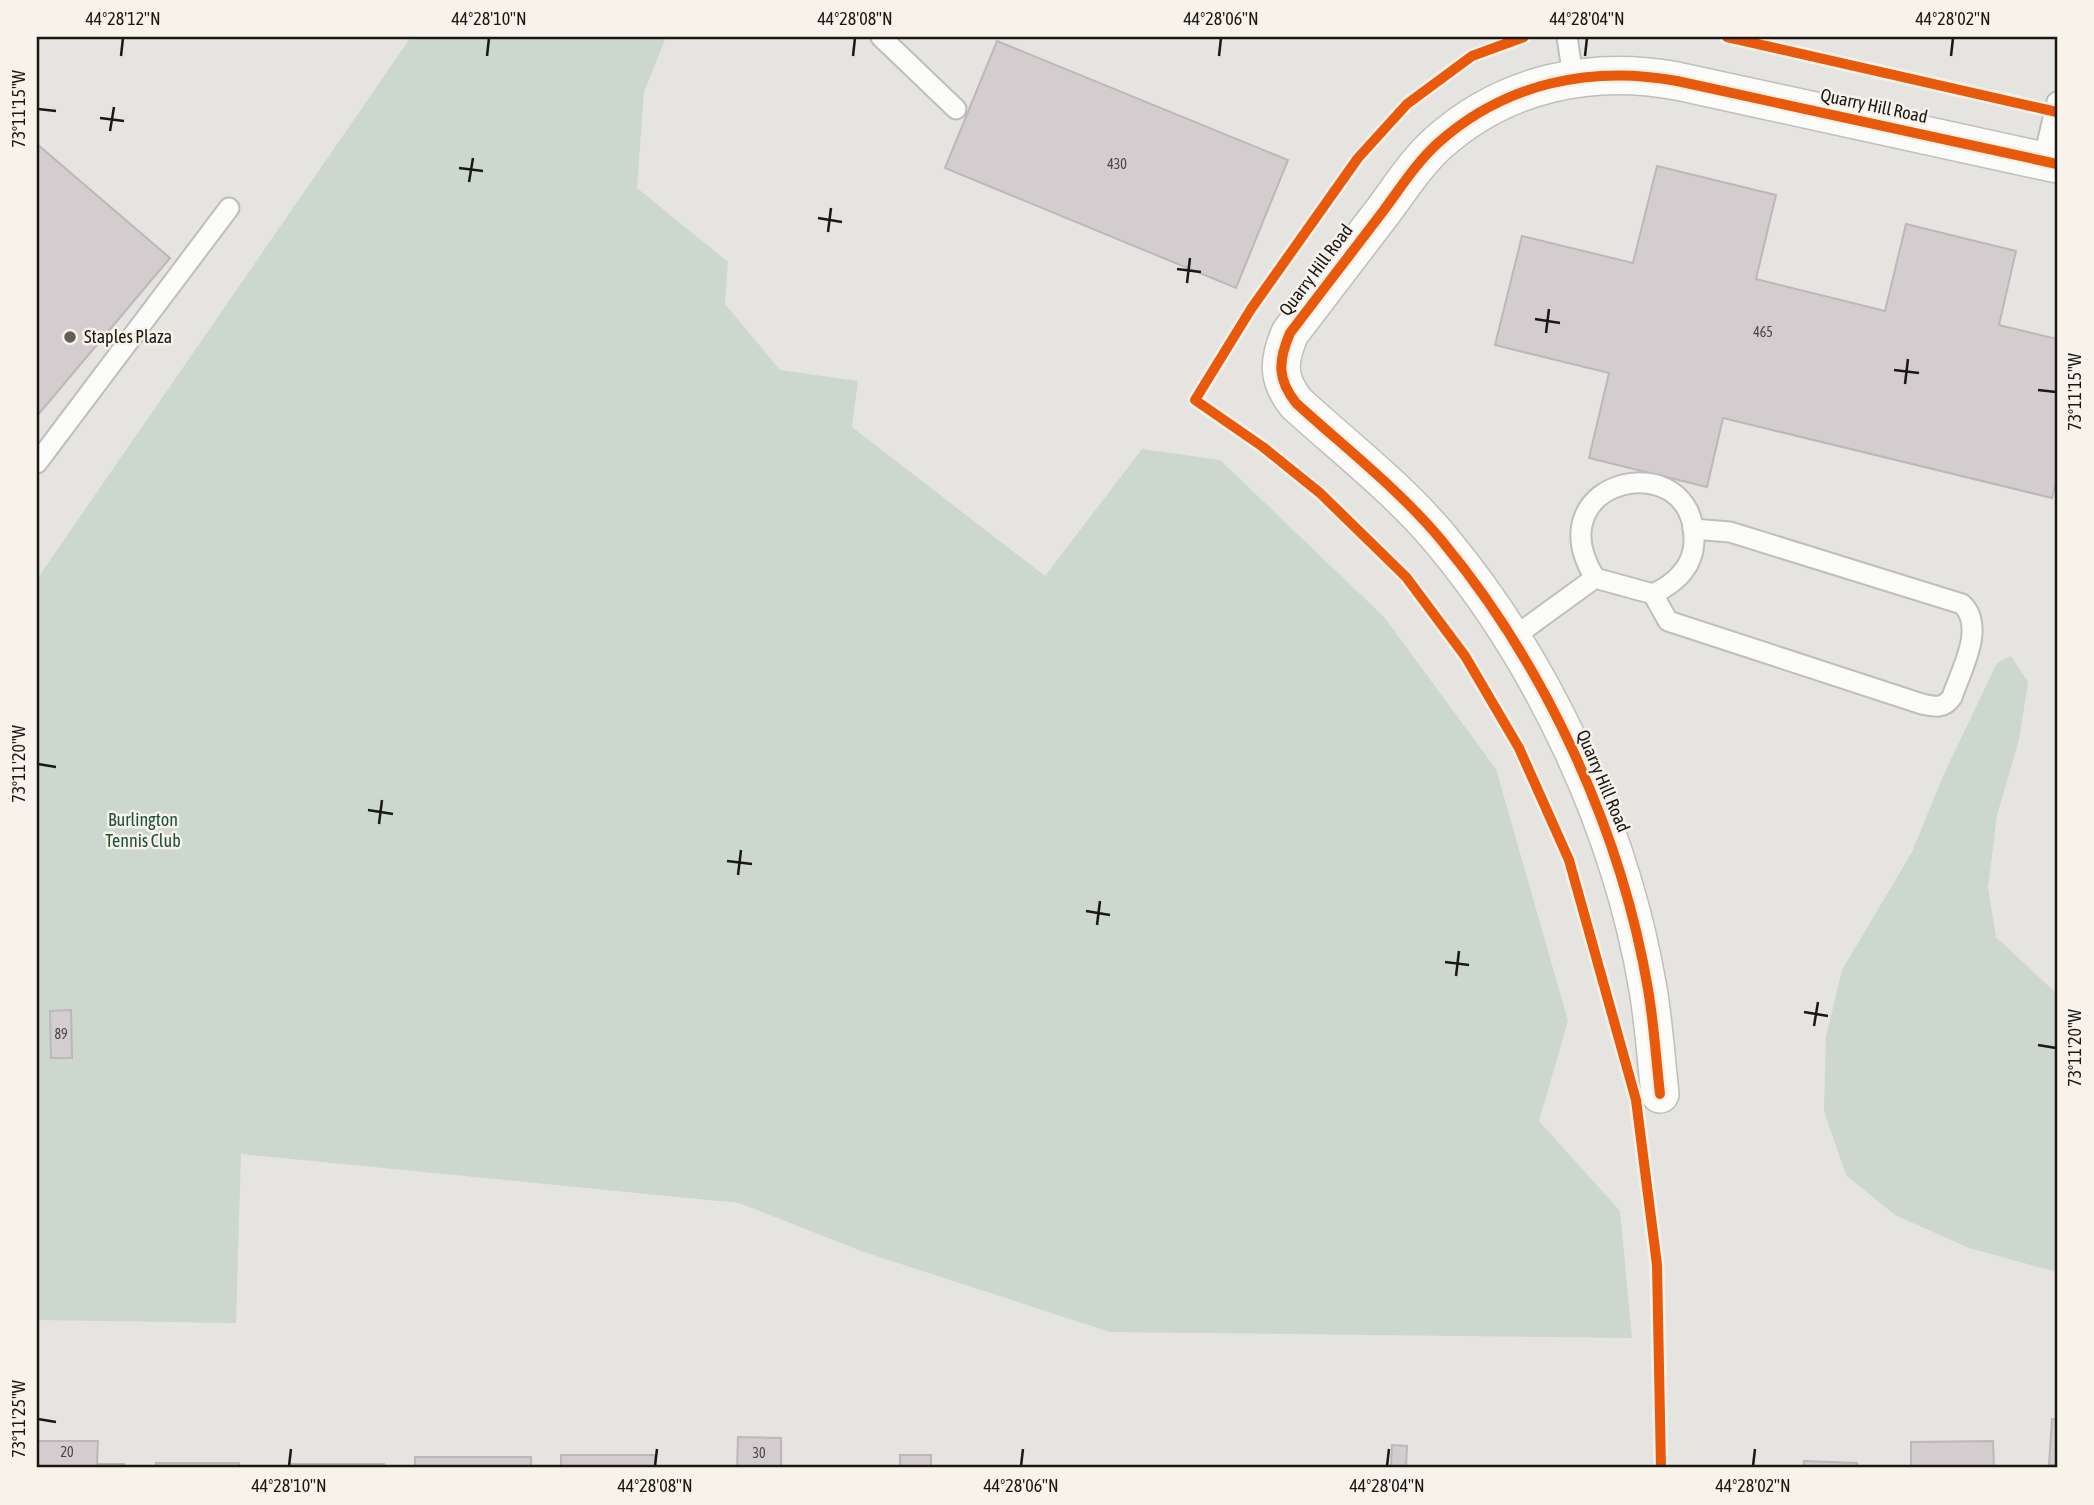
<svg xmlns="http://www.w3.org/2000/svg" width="2094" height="1505" viewBox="0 0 2094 1505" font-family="'Asap Condensed',sans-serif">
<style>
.green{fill:#ccd7cd}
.building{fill:#d3cdd0;stroke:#bbb8b7;stroke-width:2}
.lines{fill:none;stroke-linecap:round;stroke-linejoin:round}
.lane-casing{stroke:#c0bebb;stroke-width:23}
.street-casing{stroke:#c0bebb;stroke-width:40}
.lane{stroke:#fbfbfa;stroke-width:19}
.street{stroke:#fbfbfa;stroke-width:37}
.cycleway-casing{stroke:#f7f2ea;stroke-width:15}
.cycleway{stroke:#e8590c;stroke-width:10}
.ticks{fill:none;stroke:#1a1815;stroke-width:2.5}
.poi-dot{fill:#615f5c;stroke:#f7f2ea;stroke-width:2.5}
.labels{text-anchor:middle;stroke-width:5;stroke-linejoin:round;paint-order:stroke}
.number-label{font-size:14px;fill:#494645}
.street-label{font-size:18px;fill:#1a1815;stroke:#f7f2ea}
.poi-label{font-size:18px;fill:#1a1815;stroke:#f7f2ea;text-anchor:start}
.park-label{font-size:18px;fill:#1d5134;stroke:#f7f2ea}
.neatline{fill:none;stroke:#1a1815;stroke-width:2.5}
.ticks-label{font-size:18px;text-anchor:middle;fill:#1a1815}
</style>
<rect width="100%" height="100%" fill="#e6e4e0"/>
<g class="green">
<polygon points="411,37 666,37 644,92 637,188 728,262 725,304 780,370 858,381 852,427 1045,576 1142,449 1220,460 1384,617 1496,769 1568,1021 1539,1121 1620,1211 1632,1338 1110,1332 864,1252 739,1203 241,1154 236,1323 37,1320 37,579"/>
<polygon points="2011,656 2028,682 2019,740 1997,815 1988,888 1996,937 2057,994 2057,1272 1969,1248 1895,1215 1846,1175 1824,1111 1826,1037 1842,970 1912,852 1944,774 1997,663"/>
</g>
<g class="building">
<polygon points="997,41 1288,160 1236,288 945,168"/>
<polygon points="37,144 170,258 37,416"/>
<polygon points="1657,166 1776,195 1756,279 1885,311 1906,224 2016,251 1999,325 2057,339 2057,478 2052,498 1723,418 1707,487 1589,458 1609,373 1495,345 1522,236 1633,263"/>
<polygon points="71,1010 72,1058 51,1058 50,1011"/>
<polygon points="2052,1419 2057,1420 2057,1465 2049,1465"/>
<polygon points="738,1437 781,1438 781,1468 737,1468"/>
<polygon points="37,1441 98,1441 97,1464 124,1464 124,1468 37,1468"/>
<polygon points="1993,1441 1994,1468 1911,1468 1911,1442"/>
<polygon points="1392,1445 1407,1446 1406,1467 1391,1466"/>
<rect x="561" y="1455" width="94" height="13"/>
<rect x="900" y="1455" width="31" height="13"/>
<rect x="415" y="1457" width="116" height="11"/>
<polygon points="1804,1461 1857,1463 1857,1468 1803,1468"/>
<rect x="156" y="1463" width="83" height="5"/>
<rect x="289" y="1464" width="95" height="4"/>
</g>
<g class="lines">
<defs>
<g id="lane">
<polyline points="881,37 956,109"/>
<polyline points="1567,37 1573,76"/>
<polyline points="2043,161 2057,102"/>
<polyline points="37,463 229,208"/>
<path d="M1595 578C1533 477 1697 443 1694 542 1693 568 1674 584 1653 594"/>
<path d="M1511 639 1595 578 1653 594 1668 621 1922 704C1935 707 1944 709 1952 697 1961 670 1986 627 1962 604L1730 532 1693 529"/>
</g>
<path id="street" d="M1660 1094C1656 1059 1654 1024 1648 989 1621 830 1545 665 1442 541 1400 490 1344 447 1296 403 1277 379 1278 361 1290 333 1321 292 1353 251 1384 210 1401 187 1417 162 1438 143 1505 83 1591 65 1677 81L2057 164"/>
</defs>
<use href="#lane" class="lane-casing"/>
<use href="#street" class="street-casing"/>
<use href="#lane" class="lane"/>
<use href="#street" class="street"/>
<defs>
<g id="cycleway">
<polyline points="1524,37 1472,56 1407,104 1358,158 1251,309 1195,400 1263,447 1320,493 1406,577 1465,656 1519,748 1569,860 1636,1100 1657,1265 1661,1468"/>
<polyline points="1727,37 2057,112"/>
<path d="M1660 1094C1656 1059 1654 1024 1648 989 1621 830 1545 665 1442 541 1400 490 1344 447 1296 403 1277 379 1278 361 1290 333 1321 292 1353 251 1384 210 1401 187 1417 162 1438 143 1505 83 1591 65 1677 81L2057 164"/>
</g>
</defs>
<use href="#cycleway" class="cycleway-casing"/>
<use href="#cycleway" class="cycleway"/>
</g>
<path class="ticks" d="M121 56 123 38M487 56 489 38M853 56 855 38M1219 56 1221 38M1585 56 1587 38M1951 56 1953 38M38 109 56 111M100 118 124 121M110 131 114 107M459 168 483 171M469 182 473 158M818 218 842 222M828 232 831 208M1177 269 1201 272M1187 283 1190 258M1535 319 1560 323M1546 333 1549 309M1894 370 1919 373M1905 384 1908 359M2038 390 2056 392M38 764 56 767M368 810 393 814M379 824 382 800M727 861 752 864M738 875 741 850M1086 911 1110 915M1097 925 1100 901M1445 962 1469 965M1456 976 1459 951M1804 1012 1828 1016M1814 1026 1818 1002M2038 1045 2056 1048M38 1419 56 1422M289 1466 291 1449M655 1466 657 1449M1021 1466 1023 1449M1387 1466 1389 1449M1753 1466 1755 1449"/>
<circle class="poi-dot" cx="70" cy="337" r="7"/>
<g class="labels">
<g class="number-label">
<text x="1117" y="169">430</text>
<text x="1763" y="337">465</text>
<text x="61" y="1039">89</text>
<text x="67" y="1457">20</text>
<text x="759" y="1458">30</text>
</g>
<g class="street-label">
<text transform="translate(1874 106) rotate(12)" y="6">Quarry Hill Road</text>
<text transform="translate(1316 270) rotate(-53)" y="6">Quarry Hill Road</text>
<text transform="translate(1603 781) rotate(67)" y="6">Quarry Hill Road</text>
</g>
<g class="poi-label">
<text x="84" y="343">Staples Plaza</text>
</g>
<g class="park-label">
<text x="143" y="826">Burlington<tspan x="143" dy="21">Tennis Club</tspan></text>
</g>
</g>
<rect width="2094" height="1505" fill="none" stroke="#f7f2ea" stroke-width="77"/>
<rect x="38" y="38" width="2018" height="1428" class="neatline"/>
<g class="ticks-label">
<text x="123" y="25">44°28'12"N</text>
<text x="489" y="25">44°28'10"N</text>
<text x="855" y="25">44°28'08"N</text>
<text x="1221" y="25">44°28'06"N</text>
<text x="1587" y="25">44°28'04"N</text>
<text x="1953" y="25">44°28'02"N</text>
<text transform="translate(19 109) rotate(-90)" y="6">73°11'15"W</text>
<text transform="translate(2075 392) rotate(-90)" y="6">73°11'15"W</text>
<text transform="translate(19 764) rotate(-90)" y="6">73°11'20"W</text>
<text transform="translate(2075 1048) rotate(-90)" y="6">73°11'20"W</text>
<text transform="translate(19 1419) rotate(-90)" y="6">73°11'25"W</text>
<text x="289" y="1492">44°28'10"N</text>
<text x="655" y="1492">44°28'08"N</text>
<text x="1021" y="1492">44°28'06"N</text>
<text x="1387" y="1492">44°28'04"N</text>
<text x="1753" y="1492">44°28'02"N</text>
</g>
</svg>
